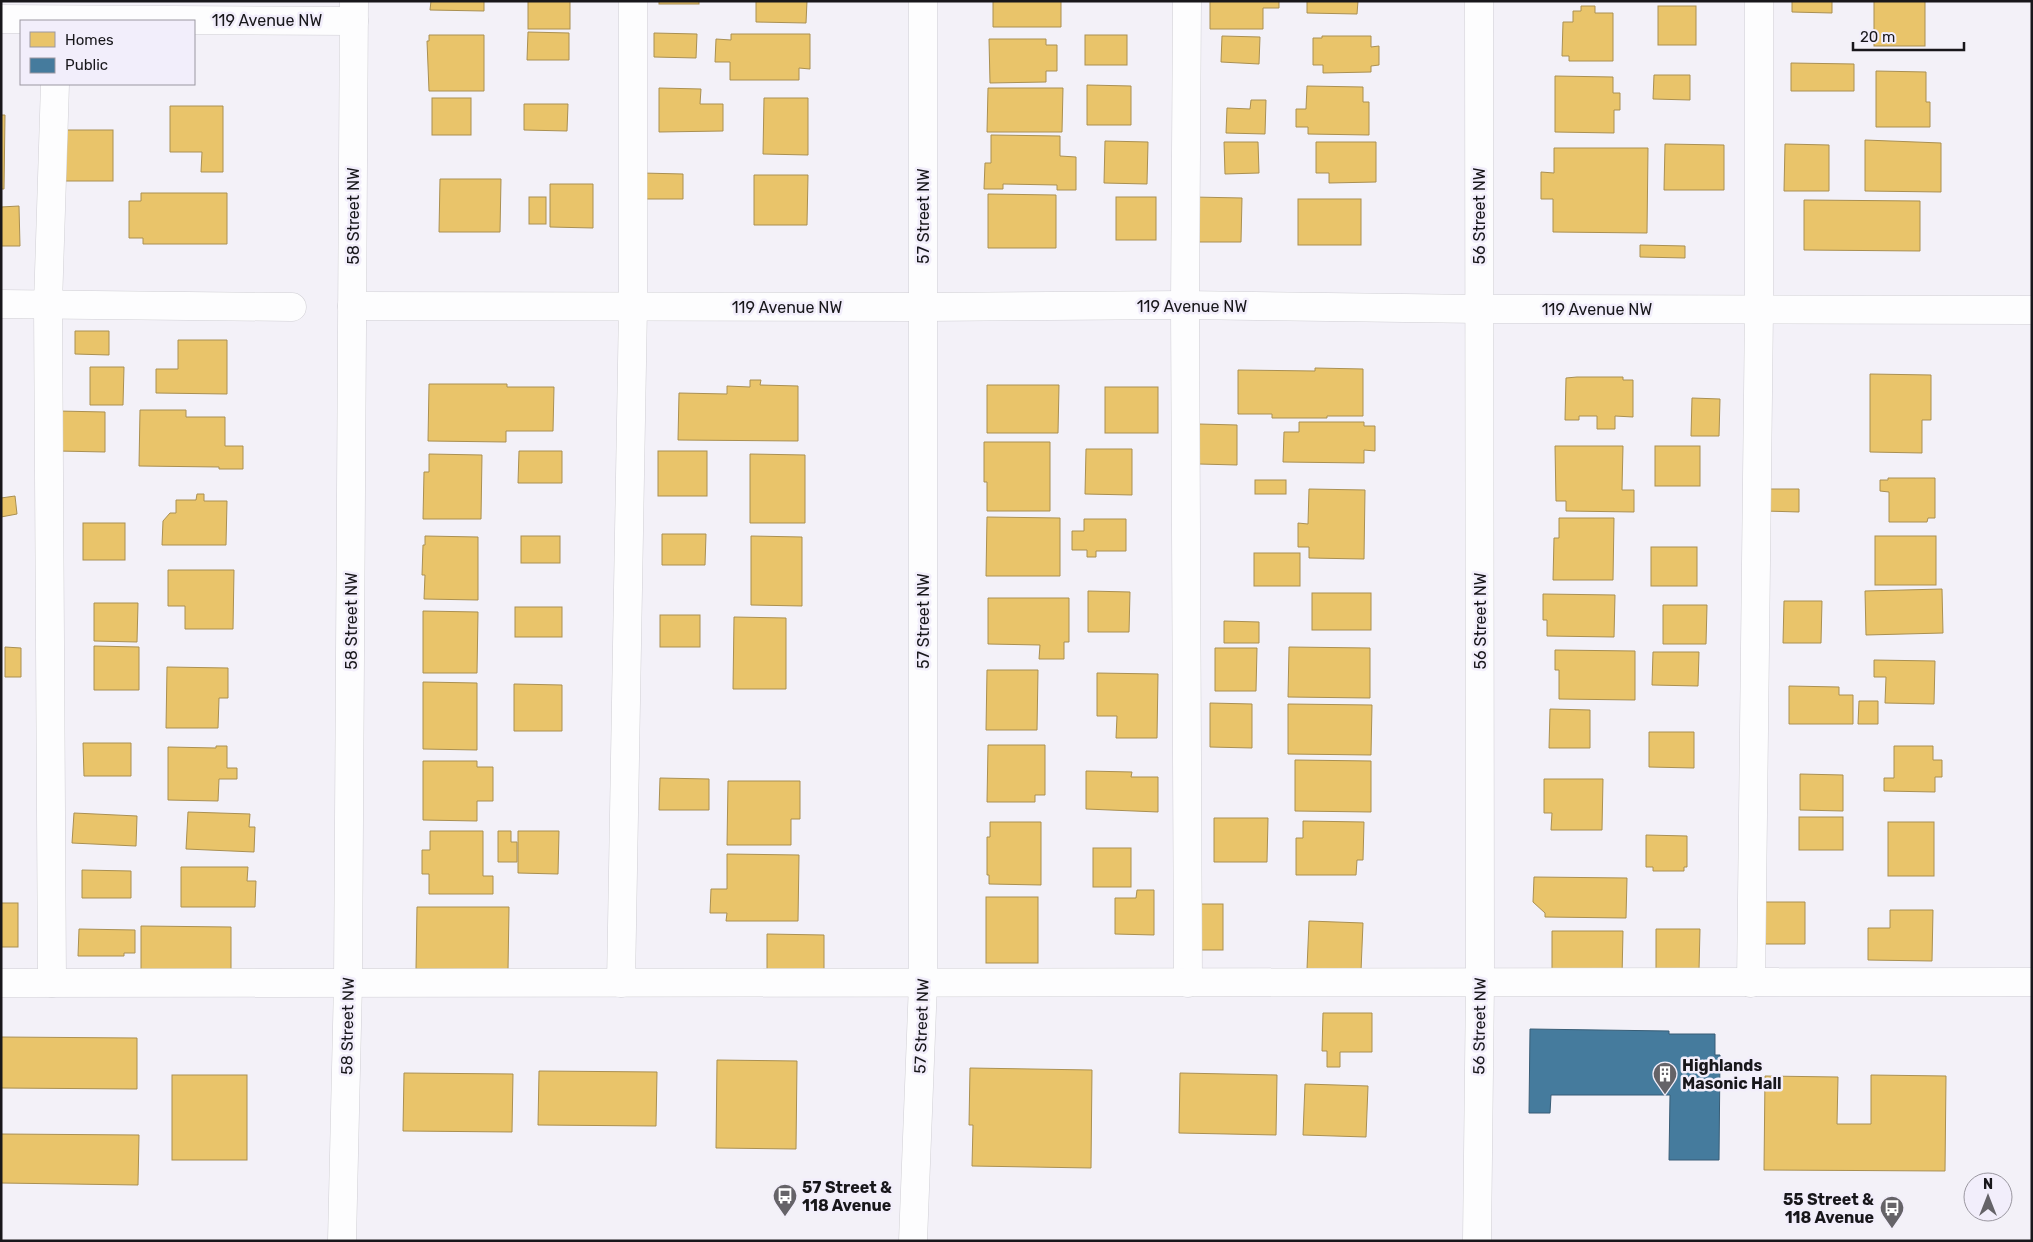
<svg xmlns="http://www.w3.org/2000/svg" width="2033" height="1242" viewBox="0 0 2033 1242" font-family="Rubik,sans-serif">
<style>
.homes{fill:#e9c46a;stroke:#aa9052}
.public{fill:#457b9d;stroke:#385d76}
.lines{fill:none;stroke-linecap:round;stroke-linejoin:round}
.minor-casing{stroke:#d0cfd4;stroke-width:29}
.minor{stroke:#fdfdfe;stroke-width:28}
.labels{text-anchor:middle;stroke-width:5;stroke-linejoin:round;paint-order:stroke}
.street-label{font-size:16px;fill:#18171b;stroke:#f2eefb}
.poi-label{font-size:16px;font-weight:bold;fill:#18171b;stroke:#f2eefb;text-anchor:start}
</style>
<rect width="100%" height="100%" fill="#f3f1f8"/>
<g class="homes">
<polygon points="431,1 484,1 484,11 430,10"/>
<rect x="528" y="1" width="42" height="28"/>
<rect x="659" y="1" width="40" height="3"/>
<polygon points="756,1 807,1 806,23 756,22"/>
<polygon points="986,1 1061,1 1061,27 993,27 993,1"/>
<polygon points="1210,1 1279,1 1279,8 1263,8 1263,29 1210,29"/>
<polygon points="1307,1 1358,1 1357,14 1307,13"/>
<polygon points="1792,1 1832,1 1832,13 1792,12"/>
<rect x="1874" y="1" width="51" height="45"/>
<polygon points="1581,6 1595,6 1595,13 1613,13 1613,61 1569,61 1569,56 1562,56 1563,22 1573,22 1573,11 1581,11"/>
<rect x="1658" y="6" width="38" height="39"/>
<polygon points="528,32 569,33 569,60 527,60"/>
<polygon points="654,33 697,34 696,58 654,57"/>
<polygon points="731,34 810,34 810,69 799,68 799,80 730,80 730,62 715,62 716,39 731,40"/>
<polygon points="429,35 484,35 484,91 429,91 427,41 429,41"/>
<rect x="1085" y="35" width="42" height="30"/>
<polygon points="1222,36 1260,37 1259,64 1221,62"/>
<polygon points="1322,36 1371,36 1371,47 1379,46 1379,65 1371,66 1371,72 1323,73 1323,65 1313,65 1313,38 1322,38"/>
<polygon points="989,39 1046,39 1046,45 1057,45 1057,71 1046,71 1046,82 990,83"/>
<polygon points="1791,63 1854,64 1854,91 1791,91"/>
<polygon points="1876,71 1926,72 1926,102 1930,102 1930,127 1876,127"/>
<polygon points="1654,75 1690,75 1690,100 1653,99"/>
<polygon points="1555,76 1613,77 1613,93 1620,93 1620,110 1614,110 1614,133 1555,132"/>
<polygon points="1087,85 1131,86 1131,125 1087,125"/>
<polygon points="1307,86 1363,87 1363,102 1369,102 1369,135 1308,134 1308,127 1296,127 1296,109 1306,109"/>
<polygon points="659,88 701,89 700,104 723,104 723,131 659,132"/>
<polygon points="988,88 1063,88 1062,132 987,132"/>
<rect x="432" y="98" width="39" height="37"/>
<polygon points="764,98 808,98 808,155 763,154"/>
<polygon points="1251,100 1266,100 1265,134 1226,133 1227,108 1250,109"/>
<polygon points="524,104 568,104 567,131 524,130"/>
<polygon points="170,106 223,106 223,172 201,172 202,152 170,152"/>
<polygon points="1,115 5,115 4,189 1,189"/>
<rect x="65" y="130" width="48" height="51"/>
<polygon points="991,135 1060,136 1060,156 1076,157 1076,190 1057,190 1057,185 1003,184 1003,189 984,189 985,163 991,163"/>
<polygon points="1865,140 1941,143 1941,192 1865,191"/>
<polygon points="1105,141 1148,142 1147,184 1104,183"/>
<polygon points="1224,142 1258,142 1259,173 1225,174"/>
<polygon points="1316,142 1376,142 1376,182 1329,183 1329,173 1316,173"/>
<polygon points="1665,144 1724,145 1724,190 1664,190"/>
<polygon points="1785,144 1829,145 1829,191 1784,191"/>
<polygon points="1554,148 1648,148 1647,233 1553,232 1553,199 1541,199 1541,172 1554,173"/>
<polygon points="642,173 683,174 683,199 641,199"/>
<polygon points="754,175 808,175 807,225 754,225"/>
<polygon points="440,179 501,179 500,232 439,232"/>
<polygon points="550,184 593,184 593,228 550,227"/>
<polygon points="141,193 227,193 227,244 143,244 143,238 129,238 129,201 141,201"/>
<polygon points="988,194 1056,195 1056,248 988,248"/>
<rect x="529" y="197" width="17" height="27"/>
<rect x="1116" y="197" width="40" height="43"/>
<polygon points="1193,197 1242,198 1241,242 1193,242"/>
<rect x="1298" y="199" width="63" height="46"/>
<polygon points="1804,200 1920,201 1920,251 1804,250"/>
<polygon points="19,206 20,246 1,246 1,207"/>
<polygon points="1640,245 1685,246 1685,258 1640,257"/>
<polygon points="75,331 109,331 109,355 75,354"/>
<polygon points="178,340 227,340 227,394 156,393 156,369 178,369"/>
<polygon points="90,367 124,367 123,405 90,405"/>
<polygon points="1315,368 1363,369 1363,416 1327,416 1327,418 1272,418 1272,414 1238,414 1238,370 1315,371"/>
<polygon points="1870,374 1931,375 1931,420 1922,420 1922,453 1870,452"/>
<polygon points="1577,377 1623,377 1623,380 1633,380 1633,417 1615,416 1615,429 1597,429 1597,416 1579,416 1579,420 1565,420 1566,378"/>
<polygon points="750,380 761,380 760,385 798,386 798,441 678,440 679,393 727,394 727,386 750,387"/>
<polygon points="429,384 507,384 507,387 554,387 553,431 506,431 506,442 428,441"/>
<polygon points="987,385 1059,385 1058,433 987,433"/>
<rect x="1105" y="387" width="53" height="46"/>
<polygon points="1692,398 1720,399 1719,436 1691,436"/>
<polygon points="140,410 186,410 186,417 225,417 225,446 243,446 243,469 219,469 219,467 139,466"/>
<polygon points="58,411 105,412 105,452 58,451"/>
<polygon points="1299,422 1364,422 1364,426 1375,426 1375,451 1364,450 1364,463 1283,462 1284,432 1299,432"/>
<polygon points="1199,424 1237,425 1237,465 1199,464"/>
<polygon points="984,442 1050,442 1050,511 987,511 987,482 984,482"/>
<polygon points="1555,446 1623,446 1622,490 1634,490 1634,512 1566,511 1566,501 1556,501"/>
<rect x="1655" y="446" width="45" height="40"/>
<polygon points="1086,449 1132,449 1132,495 1085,494"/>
<polygon points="519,451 562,451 562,483 518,483"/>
<rect x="658" y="451" width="49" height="45"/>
<polygon points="429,454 482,455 481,519 423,519 424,472 429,472"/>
<polygon points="750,454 805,455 805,523 750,523"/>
<polygon points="1888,478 1935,478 1935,518 1928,518 1927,522 1889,522 1889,492 1880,491 1880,480 1888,480"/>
<rect x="1255" y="480" width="31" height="14"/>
<polygon points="1309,489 1365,490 1364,559 1309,558 1309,547 1298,547 1298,523 1308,524"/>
<polygon points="1765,489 1799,489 1799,512 1765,511"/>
<polygon points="197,494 204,494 204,501 227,501 226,545 162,545 163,521 170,513 176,513 176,500 196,500"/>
<polygon points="15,496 17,514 1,517 1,498"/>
<polygon points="987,517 1060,518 1060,576 986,576"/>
<polygon points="1559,518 1614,518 1613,580 1553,580 1554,538 1559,538"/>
<polygon points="1084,519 1126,519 1126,551 1096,551 1096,557 1087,557 1087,550 1072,550 1072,531 1084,531"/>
<rect x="83" y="523" width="42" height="37"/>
<polygon points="662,534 706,534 705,565 662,565"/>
<polygon points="425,536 478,537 478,600 424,599 425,575 422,575 423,545 425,545"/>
<rect x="521" y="536" width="39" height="27"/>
<polygon points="751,536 802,537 802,606 751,605"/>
<rect x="1875" y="536" width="61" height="49"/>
<rect x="1651" y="547" width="46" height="39"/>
<rect x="1254" y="553" width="46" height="33"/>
<polygon points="168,570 234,570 233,629 185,629 185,606 168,606"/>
<polygon points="1942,589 1943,633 1866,635 1865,591"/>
<polygon points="1088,591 1130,592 1129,632 1088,632"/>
<rect x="1312" y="593" width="59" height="37"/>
<polygon points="1543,594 1615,595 1614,637 1547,636 1547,620 1543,620"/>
<polygon points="988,598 1069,598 1069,642 1064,642 1064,659 1039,659 1040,645 988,644"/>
<polygon points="1784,601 1822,601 1821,643 1783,643"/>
<polygon points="94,603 138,603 137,642 94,641"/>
<polygon points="1663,605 1707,605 1706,644 1663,644"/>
<rect x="515" y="607" width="47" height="30"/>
<polygon points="423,611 478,612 477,673 423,673"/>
<rect x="660" y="615" width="40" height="32"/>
<polygon points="734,617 786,618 786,689 733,689"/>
<polygon points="1224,621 1259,622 1259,643 1224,643"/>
<polygon points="94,646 139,647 139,690 94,690"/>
<polygon points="5,647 21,648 21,677 5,677"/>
<polygon points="1289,647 1370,648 1370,698 1288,697"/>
<polygon points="1215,648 1257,648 1256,691 1215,691"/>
<polygon points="1555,650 1635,651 1635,700 1559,699 1559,670 1555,670"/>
<polygon points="1653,652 1699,652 1698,686 1652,685"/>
<polygon points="1874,660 1935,661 1934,704 1885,703 1886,677 1874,677"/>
<polygon points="167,667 228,668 228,698 219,698 218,728 166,728"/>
<polygon points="987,670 1038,670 1037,730 986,730"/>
<polygon points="1097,673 1158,674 1157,738 1116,738 1117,716 1097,716"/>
<polygon points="423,682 477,683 477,750 423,749"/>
<polygon points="514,684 562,685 562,731 514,731"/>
<polygon points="1789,686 1839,687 1839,695 1853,695 1853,724 1789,724"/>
<polygon points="1859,701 1878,701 1878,724 1858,724"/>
<polygon points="1210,703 1252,704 1252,748 1210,747"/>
<polygon points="1288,704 1372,705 1371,755 1288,754"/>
<polygon points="1550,709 1590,710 1590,748 1549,748"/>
<polygon points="1649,732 1694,732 1694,768 1649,767"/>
<polygon points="83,743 131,743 131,776 84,776"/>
<polygon points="988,745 1045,745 1045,795 1035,795 1035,802 987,802"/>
<polygon points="216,746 227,746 227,768 237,768 237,779 219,779 218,801 168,800 168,747 216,748"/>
<polygon points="1894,746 1933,746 1933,760 1942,760 1942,777 1935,777 1935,792 1884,791 1884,778 1894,778"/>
<polygon points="1295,760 1371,761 1371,812 1295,811"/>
<polygon points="423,761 477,761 477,767 493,767 493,801 477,801 477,821 423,820"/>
<polygon points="1086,771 1132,772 1131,777 1158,777 1158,812 1086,809"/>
<polygon points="1800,774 1843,775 1843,811 1800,810"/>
<polygon points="660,778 709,779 709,810 659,810"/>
<polygon points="1544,779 1603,779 1602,830 1551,830 1552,813 1544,813"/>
<polygon points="728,781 800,781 800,819 791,819 791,845 727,845"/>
<polygon points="188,812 250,814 249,827 255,827 254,852 186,849"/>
<polygon points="74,813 137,816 136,846 72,843"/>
<rect x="1799" y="817" width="44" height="33"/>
<polygon points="1214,818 1268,818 1267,862 1214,862"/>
<polygon points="1303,821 1364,822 1363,860 1357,860 1356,875 1296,875 1296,838 1303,838"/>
<polygon points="990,822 1041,822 1041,885 989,884 989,875 987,875 987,837 990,837"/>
<rect x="1888" y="822" width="46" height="54"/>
<polygon points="430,831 483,831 483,876 493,876 493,894 429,894 429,874 422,874 422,850 430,850"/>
<polygon points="498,831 511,831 511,842 517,842 517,862 498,862"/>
<polygon points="518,831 559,831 558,874 518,873"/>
<polygon points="1646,835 1687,836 1687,867 1684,867 1684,871 1653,871 1653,867 1646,867"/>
<rect x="1093" y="848" width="38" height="39"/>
<polygon points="727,854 799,855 798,921 726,921 727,913 710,913 711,889 727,889"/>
<polygon points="181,867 248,867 247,881 256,881 255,907 181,907"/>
<polygon points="82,870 131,871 131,898 82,898"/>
<polygon points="1534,877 1627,878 1626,918 1545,917 1545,913 1533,902"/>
<polygon points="1137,890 1154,890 1154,935 1115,934 1115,898 1136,898"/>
<rect x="986" y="897" width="52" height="66"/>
<polygon points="1757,902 1805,902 1805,944 1756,944"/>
<rect x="1" y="903" width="17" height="44"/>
<rect x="1193" y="904" width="30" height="46"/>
<polygon points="417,907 509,907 508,970 416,969"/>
<polygon points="1890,910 1933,910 1932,961 1868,960 1868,928 1890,928"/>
<polygon points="1309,921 1363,923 1361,971 1307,969"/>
<polygon points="141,926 231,927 231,973 141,972"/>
<polygon points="79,929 135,930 135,953 124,953 124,956 78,956"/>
<polygon points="1656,929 1700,929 1699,970 1656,970"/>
<polygon points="1552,931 1623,931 1622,977 1552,976"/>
<polygon points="767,934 824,935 824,972 767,971"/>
<polygon points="1323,1013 1372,1013 1372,1052 1340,1052 1340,1067 1327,1067 1327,1051 1322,1051"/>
<polygon points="1,1037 137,1038 137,1089 1,1088"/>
<polygon points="717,1060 797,1061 796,1149 716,1148"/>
<polygon points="970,1068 1092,1070 1091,1168 972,1166 973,1125 969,1125"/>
<polygon points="539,1071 657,1072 656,1126 538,1125"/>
<polygon points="404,1073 513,1074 512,1132 403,1131"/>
<polygon points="1180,1073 1277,1075 1276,1135 1179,1133"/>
<rect x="172" y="1075" width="75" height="85"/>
<polygon points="1871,1075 1946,1076 1945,1171 1764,1170 1765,1076 1838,1077 1837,1124 1871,1124"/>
<polygon points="1305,1084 1368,1086 1366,1137 1303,1135"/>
<polygon points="1,1134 139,1135 138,1185 1,1183"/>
</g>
<polygon class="public" points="1530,1029 1669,1031 1669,1034 1715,1034 1715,1055 1720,1055 1719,1160 1669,1160 1670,1095 1551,1095 1550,1113 1529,1113"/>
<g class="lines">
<defs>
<g id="minor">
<polyline points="1187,1 1185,305 1188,983"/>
<polyline points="1,19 354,21"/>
<polyline points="1,304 292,307"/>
<polyline points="352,306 923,307 1185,305 1480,309 2032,310"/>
<polyline points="1,983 2032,982"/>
<polyline points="52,983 48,304 55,84"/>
<polyline points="621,983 633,307 633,1"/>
<polyline points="1751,983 1759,310 1759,1"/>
<polyline points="342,1241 348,983 354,1"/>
<polyline points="913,1241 923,983 923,1"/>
<polyline points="1477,1241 1480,983 1479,1"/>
</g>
</defs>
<use href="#minor" class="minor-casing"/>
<use href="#minor" class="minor"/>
</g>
<defs>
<symbol id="building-pin" viewBox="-11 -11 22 30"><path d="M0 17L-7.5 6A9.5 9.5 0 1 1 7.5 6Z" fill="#656368" stroke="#f2eefb"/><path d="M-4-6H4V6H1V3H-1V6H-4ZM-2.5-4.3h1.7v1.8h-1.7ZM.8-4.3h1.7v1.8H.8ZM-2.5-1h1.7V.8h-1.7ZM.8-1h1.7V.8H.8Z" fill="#fff"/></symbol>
<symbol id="bus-pin" viewBox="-11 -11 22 30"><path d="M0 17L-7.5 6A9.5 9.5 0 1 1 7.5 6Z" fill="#656368" stroke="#f2eefb"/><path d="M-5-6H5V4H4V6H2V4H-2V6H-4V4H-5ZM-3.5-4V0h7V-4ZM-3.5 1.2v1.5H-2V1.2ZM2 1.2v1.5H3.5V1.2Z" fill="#fff"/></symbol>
</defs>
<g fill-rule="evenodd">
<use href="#building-pin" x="1651" y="1060" width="28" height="38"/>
<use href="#bus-pin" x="771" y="1182" width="28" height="38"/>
<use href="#bus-pin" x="1878" y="1194" width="28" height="38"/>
</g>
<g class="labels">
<g class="street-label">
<text x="267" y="26">119 Avenue NW</text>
<text transform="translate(353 216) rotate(-90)" y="6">58 Street NW</text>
<text transform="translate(923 216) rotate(-90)" y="6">57 Street NW</text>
<text transform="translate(1479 216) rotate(-90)" y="6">56 Street NW</text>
<text x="1192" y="312">119 Avenue NW</text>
<text x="787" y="313">119 Avenue NW</text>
<text x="1597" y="315">119 Avenue NW</text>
<text transform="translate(351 621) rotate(-90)" y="6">58 Street NW</text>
<text transform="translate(923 621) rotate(-90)" y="6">57 Street NW</text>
<text transform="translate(1480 621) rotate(-90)" y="6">56 Street NW</text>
<text transform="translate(347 1026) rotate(-89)" y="6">58 Street NW</text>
<text transform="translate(921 1026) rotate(-88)" y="6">57 Street NW</text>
<text transform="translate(1479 1026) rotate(-89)" y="6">56 Street NW</text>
</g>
<g class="poi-label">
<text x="1682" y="1071">Highlands<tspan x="1682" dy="18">Masonic Hall</tspan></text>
<text x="802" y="1193">57 Street &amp;<tspan x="802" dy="18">118 Avenue</tspan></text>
<text x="1874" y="1205" text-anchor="end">55 Street &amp;<tspan x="1874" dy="18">118 Avenue</tspan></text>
</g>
</g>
<rect width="2033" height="1242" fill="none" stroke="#18171b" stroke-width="5"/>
<rect x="20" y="20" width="175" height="65" fill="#f2eefb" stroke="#9b98a1"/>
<rect x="30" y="32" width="25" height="15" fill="#e9c46a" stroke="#9b98a1"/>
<text x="65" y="45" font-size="15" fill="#18171b">Homes</text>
<rect x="30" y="58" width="25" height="15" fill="#457b9d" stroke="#9b98a1"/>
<text x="65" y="70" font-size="15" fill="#18171b">Public</text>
<g transform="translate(1988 1197)"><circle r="24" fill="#f2eefb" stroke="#9b98a1"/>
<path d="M0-4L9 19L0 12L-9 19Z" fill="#656368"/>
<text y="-8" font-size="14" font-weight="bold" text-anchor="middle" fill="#18171b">N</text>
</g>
<path d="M1853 42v8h111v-8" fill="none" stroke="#18171b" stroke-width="2.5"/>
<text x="1860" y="42" font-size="15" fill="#18171b" stroke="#f2eefb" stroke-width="4" paint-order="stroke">20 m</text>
</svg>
